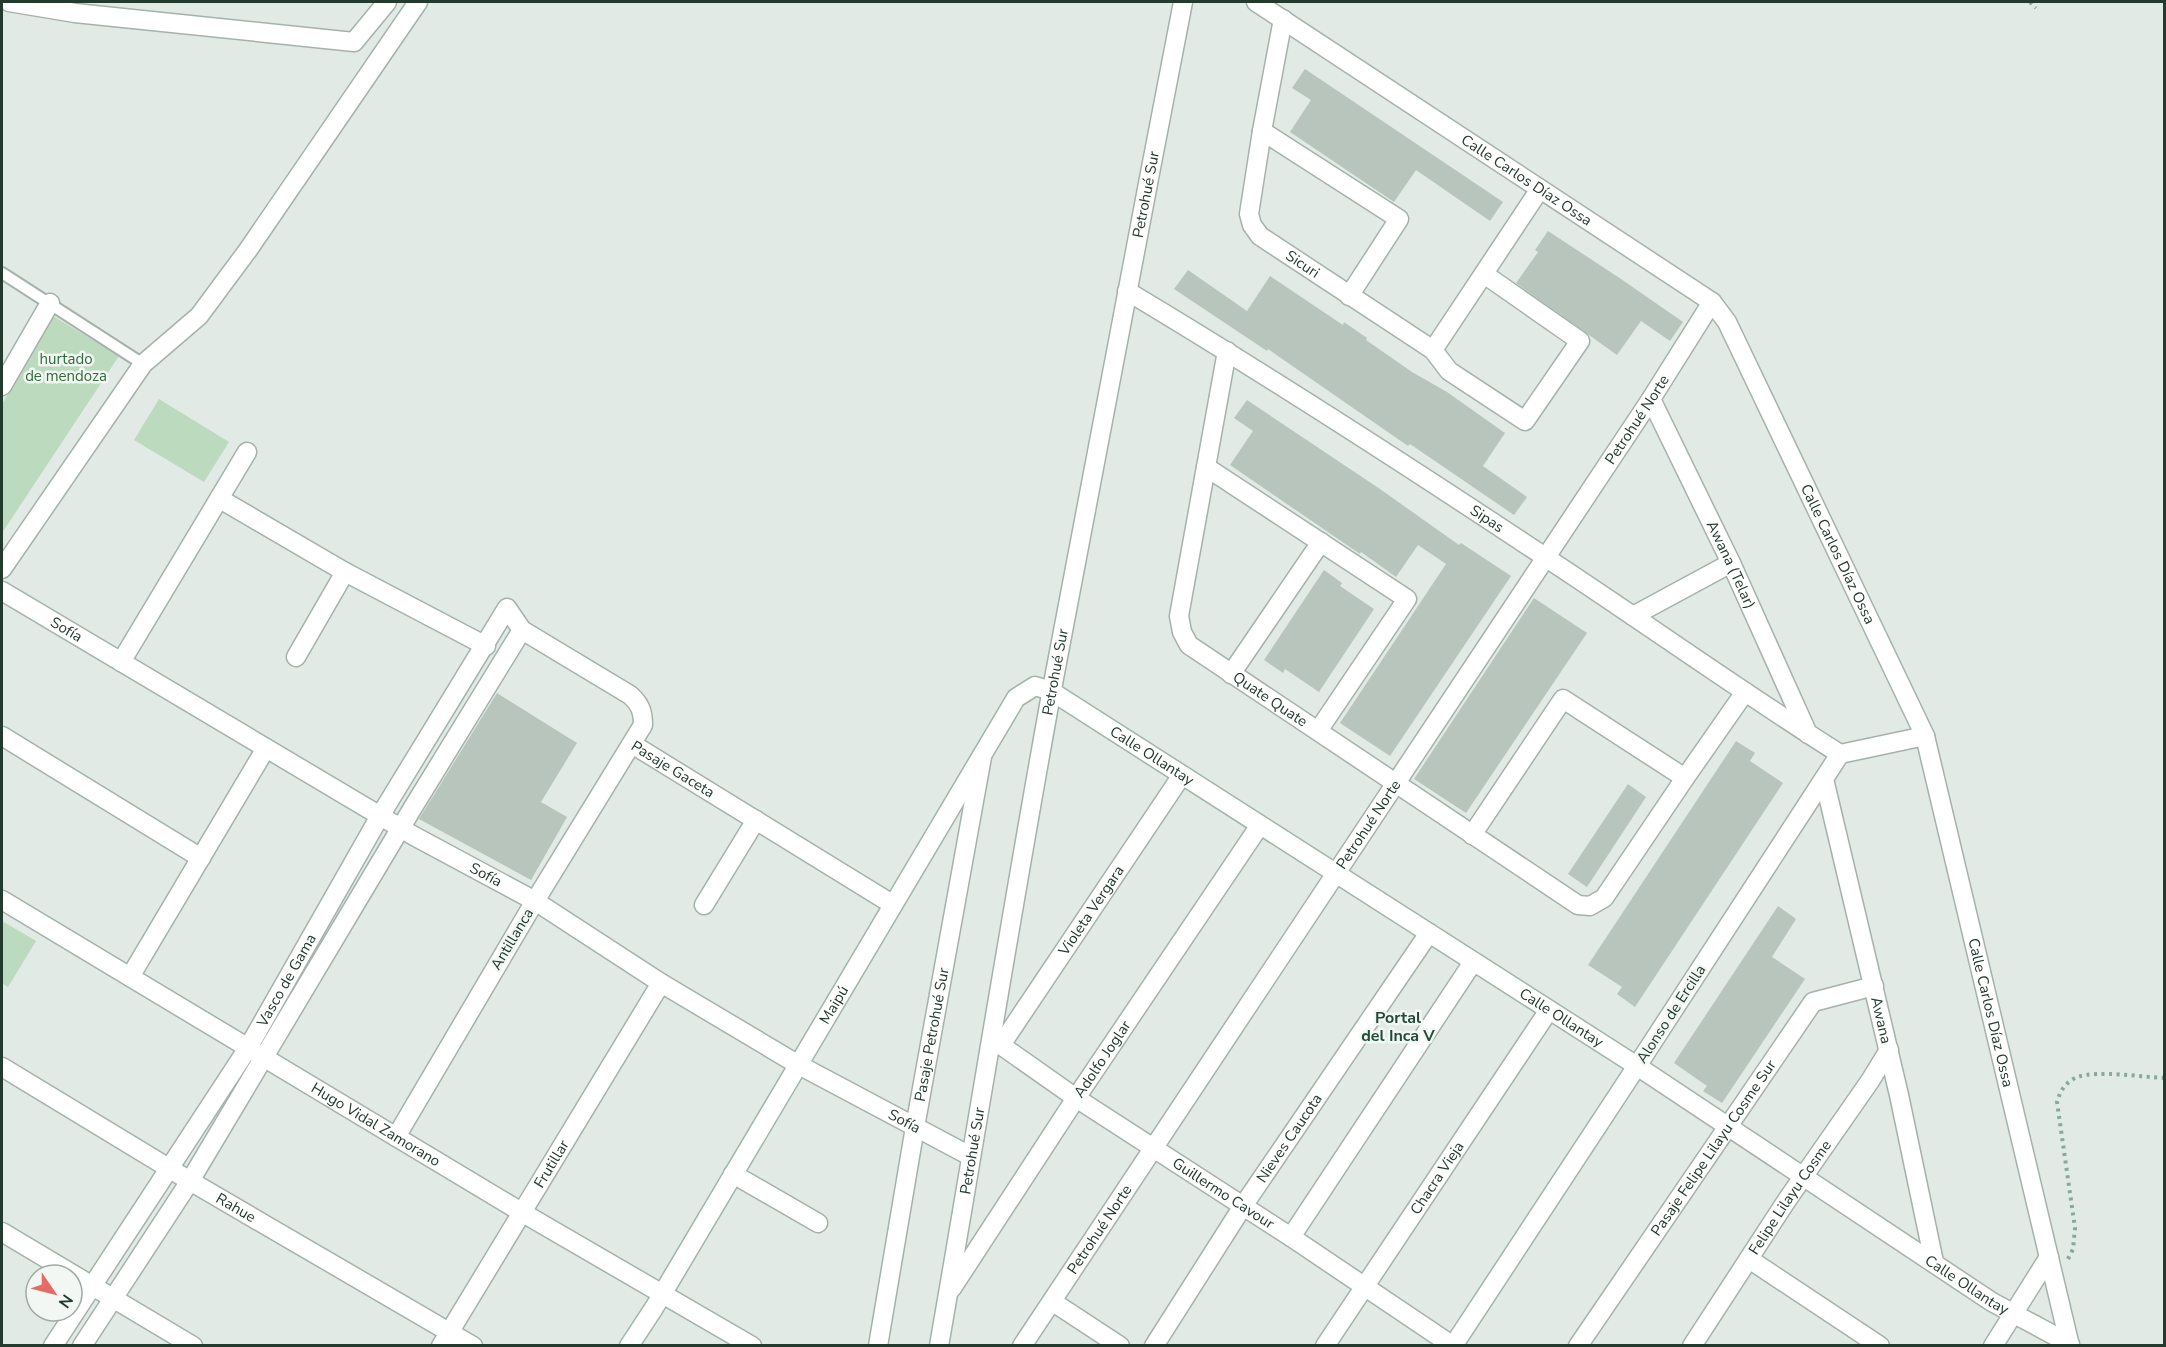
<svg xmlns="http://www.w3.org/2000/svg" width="2166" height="1347" viewBox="0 0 2166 1347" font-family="'Nunito Sans',sans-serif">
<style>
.green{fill:#bcdabe}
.building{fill:#b7c5bd}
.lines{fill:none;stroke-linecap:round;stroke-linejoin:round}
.lane-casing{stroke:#a5b2ab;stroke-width:14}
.street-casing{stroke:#a5b2ab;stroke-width:21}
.secondary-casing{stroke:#a1b5aa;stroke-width:21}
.path{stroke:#85ab98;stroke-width:4;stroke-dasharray:3 4.5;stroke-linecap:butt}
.lane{stroke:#fff;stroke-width:10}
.street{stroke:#fff;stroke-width:18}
.secondary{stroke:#fff;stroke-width:18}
.labels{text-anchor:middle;stroke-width:5;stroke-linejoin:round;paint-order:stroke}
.street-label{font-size:15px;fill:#233a2f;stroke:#f2f7f3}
.park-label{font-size:15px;fill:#316d3c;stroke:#f2f7f3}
.neighbourhood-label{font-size:16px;font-weight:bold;fill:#214a38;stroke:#f2f7f3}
</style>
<rect width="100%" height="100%" fill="#e2eae5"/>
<g class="green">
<polygon points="53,316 119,356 2,533 2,404"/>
<polygon points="159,399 229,442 204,482 134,440"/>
<polygon points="2,921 36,941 8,987 2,983"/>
</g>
<g class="building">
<polygon points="1305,69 1503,202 1490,221 1416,170 1394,202 1290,132 1311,100 1292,88"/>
<polygon points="1548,231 1621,279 1683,322 1670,341 1641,321 1617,355 1516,283 1538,252 1535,250"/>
<polygon points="1188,270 1247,311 1270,276 1343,325 1344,322 1367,338 1366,340 1412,372 1447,392 1505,433 1483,466 1527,497 1514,515 1410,444 1408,446 1268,349 1267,351 1174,289"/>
<polygon points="1247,400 1380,489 1459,545 1461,543 1511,576 1390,756 1340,723 1446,564 1418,545 1396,577 1361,552 1360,554 1230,465 1253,431 1234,418"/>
<polygon points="1324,570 1342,583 1340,586 1374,609 1319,692 1285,669 1283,673 1264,660"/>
<polygon points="1534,598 1587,633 1466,813 1414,779"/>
<polygon points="497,693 577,743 541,802 567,817 531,880 419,819"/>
<polygon points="1736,741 1755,753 1750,761 1783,783 1635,1007 1617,994 1622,987 1588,965"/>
<polygon points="1628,784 1646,797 1587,887 1568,874"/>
<polygon points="1778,906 1796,919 1772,957 1805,979 1722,1103 1703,1091 1707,1086 1674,1063"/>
</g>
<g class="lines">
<defs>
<polyline id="lane" points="2,273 143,364"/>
<g id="street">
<polyline points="9,2 75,13 354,42 387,2"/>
<path id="s1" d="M1256 2 1712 302 1727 322 1925 736 2070 1346"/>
<path id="s2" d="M1283 19 1262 131 1249 214 1252 225 1260 236 1433 350 1449 371 1525 421 1580 341 1484 274"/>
<polyline points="1262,131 1399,219 1349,296"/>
<path id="s3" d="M1127 291C1269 376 1408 466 1545 557 1644 622 1740 691 1840 754"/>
<polyline points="1433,350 1540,189"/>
<path id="s4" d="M1227 351 1179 616 1182 632 1189 645 1578 905 1590 906 1604 898 1685 778 1745 692"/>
<polyline points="2,386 50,303"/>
<path id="s5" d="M1651 399 1731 563 1808 734"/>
<polyline points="1206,467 1407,599 1318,731"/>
<polyline points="220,499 345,572 486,646"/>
<polyline points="2,569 143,364 199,316 248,250 418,2"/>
<path id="s6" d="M2 591 414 836 535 901 661 983 797 1064 970 1156"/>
<polyline points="1633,616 1731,563"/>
<polyline points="296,657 345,572"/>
<polyline points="121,662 247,452"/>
<polyline points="1231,674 1321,542"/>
<polyline points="2,736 201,858"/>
<path id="s7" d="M1925 736 1840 754 1637 1066 1992 1302 2070 1344"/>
<path id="s8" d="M632 744 892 904"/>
<path id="s9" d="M1824 779 1899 1095 1934 1262"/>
<polyline points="1472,835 1563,699 1685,778"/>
<path id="s10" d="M2 900 523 1213 752 1346"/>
<polyline points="704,905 756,820"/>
<polyline points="130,977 266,748"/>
<path id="s11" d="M992 1039 1076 1098 1291 1237 1453 1346"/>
<path id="s12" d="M1001 1045 1182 775"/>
<path id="s13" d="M2 1067 190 1181 473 1346"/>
<polyline points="733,1174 818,1223"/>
<polyline points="2,1232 193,1346"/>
<polyline points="1291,1237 1473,962"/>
<polyline points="1749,1259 1880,1346"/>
<path id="s14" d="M952 1288 1076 1098 1260 825"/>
<polyline points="1053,1302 1120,1346"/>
<path id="s15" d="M53 1346 248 1048 380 816 507 608 522 630 630 695C640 704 643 711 643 725L535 901 396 1137"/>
<polyline points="82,1346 190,1181 412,809 522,630"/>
<path id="s16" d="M441 1346 661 983"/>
<path id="s17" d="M878 1346 915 1127 982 757"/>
<path id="s18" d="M939 1346C977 1127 1012 908 1052 689 1094 460 1139 231 1183 2"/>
<path id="s19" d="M1022 1346 1651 399 1712 302"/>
<path id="s20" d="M1154 1346 1243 1206 1429 933"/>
<path id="s21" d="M1325 1346 1549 1010"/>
<path id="s22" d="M1578 1346 1813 1002 1874 986"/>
<path id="s23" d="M1692 1346 1787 1200 1870 1081 1889 1050"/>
<polyline points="1993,1346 2049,1257"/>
</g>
<g id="secondary">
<path id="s24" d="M629 1346 654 1308 1016 698 1035 686 1051 691 1637 1066 1453 1346"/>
</g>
</defs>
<use href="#lane" class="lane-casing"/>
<use href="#street" class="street-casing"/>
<use href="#secondary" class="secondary-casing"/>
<g class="path">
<polyline points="2030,2 2036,8"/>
<path d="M2068 1259 2073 1249 2075 1228 2057 1102C2060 1091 2066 1081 2078 1077 2095 1070 2144 1077 2164 1078"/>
</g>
<use href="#lane" class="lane"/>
<use href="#street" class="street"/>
<use href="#secondary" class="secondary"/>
</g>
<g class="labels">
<g class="street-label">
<text dy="5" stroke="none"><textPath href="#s1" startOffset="324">Calle Carlos Díaz Ossa</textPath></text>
<text dy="5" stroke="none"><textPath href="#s18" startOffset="1170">Petrohué Sur</textPath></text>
<text dy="5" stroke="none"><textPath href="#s2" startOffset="274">Sicuri</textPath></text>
<text dy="5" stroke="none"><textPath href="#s19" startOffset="1112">Petrohué Norte</textPath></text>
<text dy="5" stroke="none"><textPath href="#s3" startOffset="426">Sipas</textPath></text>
<text dy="5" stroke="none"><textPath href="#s1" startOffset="828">Calle Carlos Díaz Ossa</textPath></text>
<text dy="5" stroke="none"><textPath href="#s5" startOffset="184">Awana (Telar)</textPath></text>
<text dy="5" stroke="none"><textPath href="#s6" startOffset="75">Sofía</textPath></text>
<text dy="5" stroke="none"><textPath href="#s18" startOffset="684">Petrohué Sur</textPath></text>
<text dy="5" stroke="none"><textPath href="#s4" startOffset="398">Quate Quate</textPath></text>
<text dy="5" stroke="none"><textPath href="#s24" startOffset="914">Calle Ollantay</textPath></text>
<text dy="5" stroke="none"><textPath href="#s8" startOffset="48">Pasaje Gaceta</textPath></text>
<text dy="5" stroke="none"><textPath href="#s19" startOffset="626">Petrohué Norte</textPath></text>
<text dy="5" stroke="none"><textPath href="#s6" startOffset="561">Sofía</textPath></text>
<text dy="5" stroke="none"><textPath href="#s12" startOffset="162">Violeta Vergara</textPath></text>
<text transform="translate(512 939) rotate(-59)" y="5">Antillanca</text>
<text dy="5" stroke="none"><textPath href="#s15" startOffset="434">Vasco de Gama</textPath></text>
<text dy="5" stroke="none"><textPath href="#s24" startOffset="398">Maipú</textPath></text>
<text dy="5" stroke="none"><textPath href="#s1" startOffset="1314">Calle Carlos Díaz Ossa</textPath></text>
<text transform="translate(1671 1014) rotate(-57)" y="5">Alonso de Ercilla</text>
<text dy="5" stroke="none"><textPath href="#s24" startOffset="1400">Calle Ollantay</textPath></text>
<text dy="5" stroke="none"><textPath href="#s9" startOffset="248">Awana</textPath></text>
<text dy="5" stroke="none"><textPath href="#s17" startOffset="316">Pasaje Petrohué Sur</textPath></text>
<text dy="5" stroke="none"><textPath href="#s14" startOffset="274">Adolfo Joglar</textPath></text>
<text dy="5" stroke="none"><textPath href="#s6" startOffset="1047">Sofía</textPath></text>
<text dy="5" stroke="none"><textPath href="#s10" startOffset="436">Hugo Vidal Zamorano</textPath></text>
<text dy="5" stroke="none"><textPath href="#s20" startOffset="248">Nieves Caucota</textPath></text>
<text dy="5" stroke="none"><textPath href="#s22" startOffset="240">Pasaje Felipe Lilayu Cosme Sur</textPath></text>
<text dy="5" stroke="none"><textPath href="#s18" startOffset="198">Petrohué Sur</textPath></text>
<text dy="5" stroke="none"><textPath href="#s16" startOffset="213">Frutillar</textPath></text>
<text dy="5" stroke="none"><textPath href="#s21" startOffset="202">Chacra Vieja</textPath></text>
<text dy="5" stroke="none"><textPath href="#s11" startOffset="278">Guillermo Cavour</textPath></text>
<text dy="5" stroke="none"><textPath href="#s23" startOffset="178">Felipe Lilayu Cosme</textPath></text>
<text dy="5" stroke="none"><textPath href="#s13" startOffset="273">Rahue</textPath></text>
<text dy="5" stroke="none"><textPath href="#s19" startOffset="140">Petrohué Norte</textPath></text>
<text dy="5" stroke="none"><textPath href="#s7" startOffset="855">Calle Ollantay</textPath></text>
</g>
<g class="park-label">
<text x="66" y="364">hurtado<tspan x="66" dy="17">de mendoza</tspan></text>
</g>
<g class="neighbourhood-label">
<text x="1398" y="1023">Portal<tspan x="1398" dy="18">del Inca V</tspan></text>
</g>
</g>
<rect width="2166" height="1347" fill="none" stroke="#233a2f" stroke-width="6"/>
<g transform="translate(54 1293) rotate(125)"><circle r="28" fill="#f2f7f3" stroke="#9faba5" stroke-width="1.5"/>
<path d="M0-4.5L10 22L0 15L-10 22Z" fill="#e56b65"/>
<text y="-9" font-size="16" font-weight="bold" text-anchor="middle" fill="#233a2f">N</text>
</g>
</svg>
